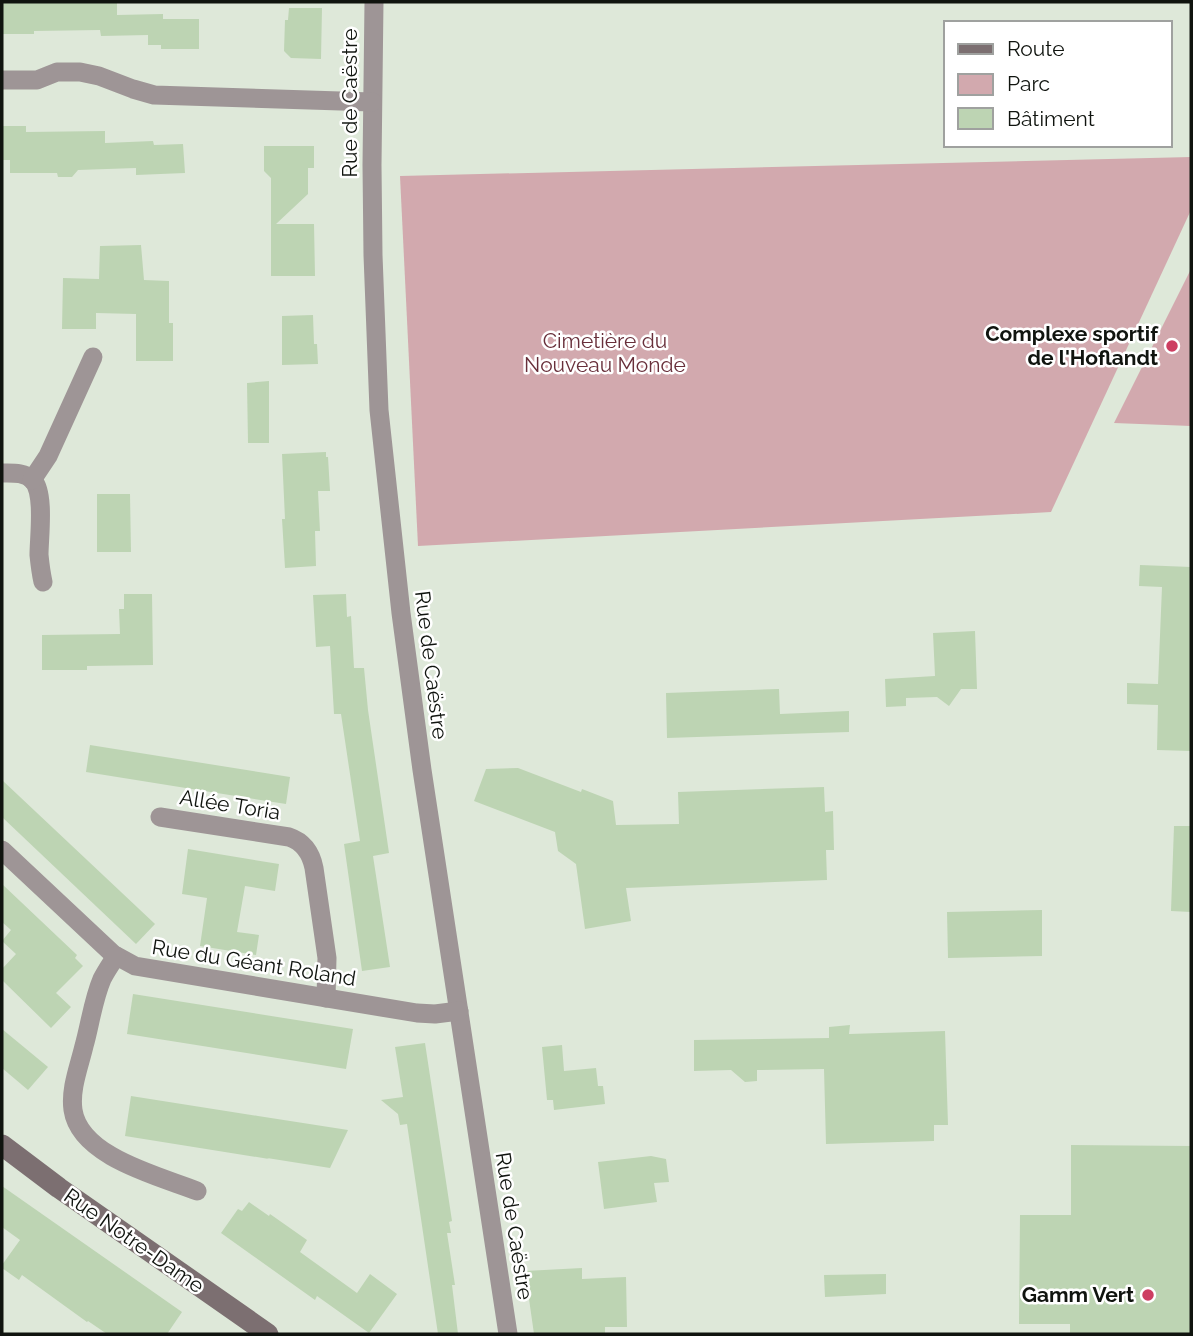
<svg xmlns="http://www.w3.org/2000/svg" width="1193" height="1336" viewBox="0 0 1193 1336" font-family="Raleway,sans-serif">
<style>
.green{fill:#d2a9ae}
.building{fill:#bdd4b3}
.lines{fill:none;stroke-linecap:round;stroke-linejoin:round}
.street{stroke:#9e9596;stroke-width:19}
.secondary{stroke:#7c6f71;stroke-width:21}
.poi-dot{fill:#cd3e61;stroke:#fff;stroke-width:2.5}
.labels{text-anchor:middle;stroke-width:5;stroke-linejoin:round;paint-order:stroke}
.street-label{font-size:21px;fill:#10140f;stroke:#fff}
.poi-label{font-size:21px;font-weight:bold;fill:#10140f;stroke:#fff;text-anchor:end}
.park-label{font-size:21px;fill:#682f3a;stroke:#fff}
</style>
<rect width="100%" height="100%" fill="#dee8d9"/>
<g class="green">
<polygon points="1191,157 1191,210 1051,512 418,546 400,176"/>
<polygon points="1191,269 1191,426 1114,423"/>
</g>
<g class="building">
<polygon points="2,2 117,2 117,15 163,14 163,19 199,19 199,49 161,49 161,45 148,45 148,35 101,36 100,30 34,31 34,34 2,34"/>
<polygon points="289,8 322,8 321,59 291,58 284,51 285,20 288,20"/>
<polygon points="2,126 26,126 26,132 105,131 105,143 153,141 154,145 183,144 185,173 136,175 136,168 78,170 72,177 58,177 57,173 10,173 10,160 2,160"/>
<polygon points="264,146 314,146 314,168 308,168 308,194 276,224 314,224 315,276 271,276 271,178 264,171"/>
<polygon points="141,245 144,280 169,281 169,323 173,323 173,361 136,361 136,314 96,313 96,329 62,329 63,278 99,279 100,246"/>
<polygon points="313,315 314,344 317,344 318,364 282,365 282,316"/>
<polygon points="269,381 269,443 248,443 247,383"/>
<polygon points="326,452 326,457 328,457 330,491 318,491 320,531 315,531 316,566 285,568 282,519 285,519 282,454"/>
<polygon points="97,494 130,494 131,552 97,552"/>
<polygon points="1140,565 1191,567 1191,751 1157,750 1158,705 1127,704 1127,683 1158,684 1162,587 1139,586"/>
<polygon points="124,594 152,594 153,665 87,666 87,670 42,670 42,635 120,634 119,609 124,609"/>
<polygon points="346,594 347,617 351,616 354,668 364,668 368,710 389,853 373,856 390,967 362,971 344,844 360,841 341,714 334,714 330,646 316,647 313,595"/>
<polygon points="975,631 977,689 961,689 949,706 937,697 906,698 906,706 886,707 885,679 935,676 933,633"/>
<polygon points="779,689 780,714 849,711 849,732 667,738 666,693"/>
<polygon points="90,745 290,777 286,804 86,772"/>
<polygon points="518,768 581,792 582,789 613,801 616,825 679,824 678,792 824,787 825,812 833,811 834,850 826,850 827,880 626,888 631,921 585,929 576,864 558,851 555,832 474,801 486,769"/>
<polygon points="2,780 155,924 136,944 2,817"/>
<polygon points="1174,826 1191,826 1191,912 1171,911"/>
<polygon points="188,849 279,864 275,891 245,886 237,932 259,935 256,955 200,946 207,898 182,894"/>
<polygon points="2,884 77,955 75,958 83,966 56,993 71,1007 51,1028 2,980 2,969 16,954 2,941 11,930 2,922"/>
<polygon points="1042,910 1042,956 948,958 947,912"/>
<polygon points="133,994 353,1029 346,1069 127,1034"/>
<polygon points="850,1025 849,1034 945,1031 948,1125 934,1125 934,1141 826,1144 824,1069 757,1070 757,1081 745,1082 731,1070 694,1071 694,1040 829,1038 829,1027"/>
<polygon points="2,1029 48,1067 28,1090 2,1068"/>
<polygon points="425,1043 452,1221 449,1222 451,1233 447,1233 455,1285 452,1285 458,1334 438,1334 407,1124 400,1125 398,1114 381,1100 403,1097 395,1047"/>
<polygon points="562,1045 564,1071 596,1068 598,1086 603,1086 605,1104 554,1110 553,1100 547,1100 542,1047"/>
<polygon points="131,1096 258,1116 348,1130 330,1168 267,1158 269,1159 125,1136"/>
<polygon points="1071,1145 1191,1146 1191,1334 1070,1334 1070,1324 1019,1324 1020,1215 1071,1215"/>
<polygon points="651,1156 666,1159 669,1182 654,1183 657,1202 604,1209 598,1162"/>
<polygon points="2,1186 182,1312 167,1334 107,1334 88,1321 87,1322 22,1275 19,1280 2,1268 2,1265 20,1240 2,1227"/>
<polygon points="249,1202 269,1216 270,1214 307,1240 300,1252 357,1293 370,1274 397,1294 369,1333 317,1296 315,1300 221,1233 238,1209 242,1211"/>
<polygon points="582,1268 582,1279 626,1277 627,1327 605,1327 605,1334 534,1334 525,1271"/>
<polygon points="886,1274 886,1294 825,1297 824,1275"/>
</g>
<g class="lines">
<g class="street">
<polyline points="374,2 372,165 373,255 379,410 401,613 422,770 508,1334"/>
<polyline points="2,80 37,80 57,72 80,72 99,76 133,89 154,95 372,102"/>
<path d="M2 473C13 473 24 472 33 480 45 494 39 537 39 555 40 565 41 573 43 582"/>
<polyline points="32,480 48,456 93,357"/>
<path d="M160 817 289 837C304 842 311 853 314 868L327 958 326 998"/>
<polyline points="2,850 113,954 135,966 417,1013 435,1014 459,1011"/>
<path d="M116 956C111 964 106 971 102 979 93 1000 90 1025 84 1046 79 1067 70 1089 73 1110 80 1157 159 1176 197 1191"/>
</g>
<polyline class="secondary" points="2,1145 59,1188 268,1334"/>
</g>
<g class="poi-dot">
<circle cx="1172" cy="346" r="7"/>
<circle cx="1148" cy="1295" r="7"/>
</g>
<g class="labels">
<g class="street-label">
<text transform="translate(350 103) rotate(-90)" y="7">Rue de Caëstre</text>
<text transform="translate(431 665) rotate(83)" y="7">Rue de Caëstre</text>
<text transform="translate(230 805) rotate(9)" y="7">Allée Toria</text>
<text transform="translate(254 963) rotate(9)" y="7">Rue du Géant Roland</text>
<text transform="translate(514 1226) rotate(81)" y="7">Rue de Caëstre</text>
<text transform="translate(134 1241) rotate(35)" y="7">Rue Notre-Dame</text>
</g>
<g class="poi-label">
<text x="1158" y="341">Complexe sportif<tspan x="1158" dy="24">de l'Hoflandt</tspan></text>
<text x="1134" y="1302">Gamm Vert</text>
</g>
<g class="park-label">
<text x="605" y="348">Cimetière du<tspan x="605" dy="24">Nouveau Monde</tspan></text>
</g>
</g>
<rect width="1193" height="1336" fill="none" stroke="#10140f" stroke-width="7"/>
<rect x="944" y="21" width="228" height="126" fill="#ffffff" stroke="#9fa19f" stroke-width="2"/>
<rect x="958" y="44" width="35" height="10" fill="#7c6f71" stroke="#9fa19f" stroke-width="2"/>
<text x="1007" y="56" font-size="21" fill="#10140f">Route</text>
<rect x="958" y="74" width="35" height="21" fill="#d2a9ae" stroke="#9fa19f" stroke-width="2"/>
<text x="1007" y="91" font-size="21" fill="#10140f">Parc</text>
<rect x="958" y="108" width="35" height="21" fill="#bdd4b3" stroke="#9fa19f" stroke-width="2"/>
<text x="1007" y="126" font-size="21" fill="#10140f">Bâtiment</text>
</svg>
